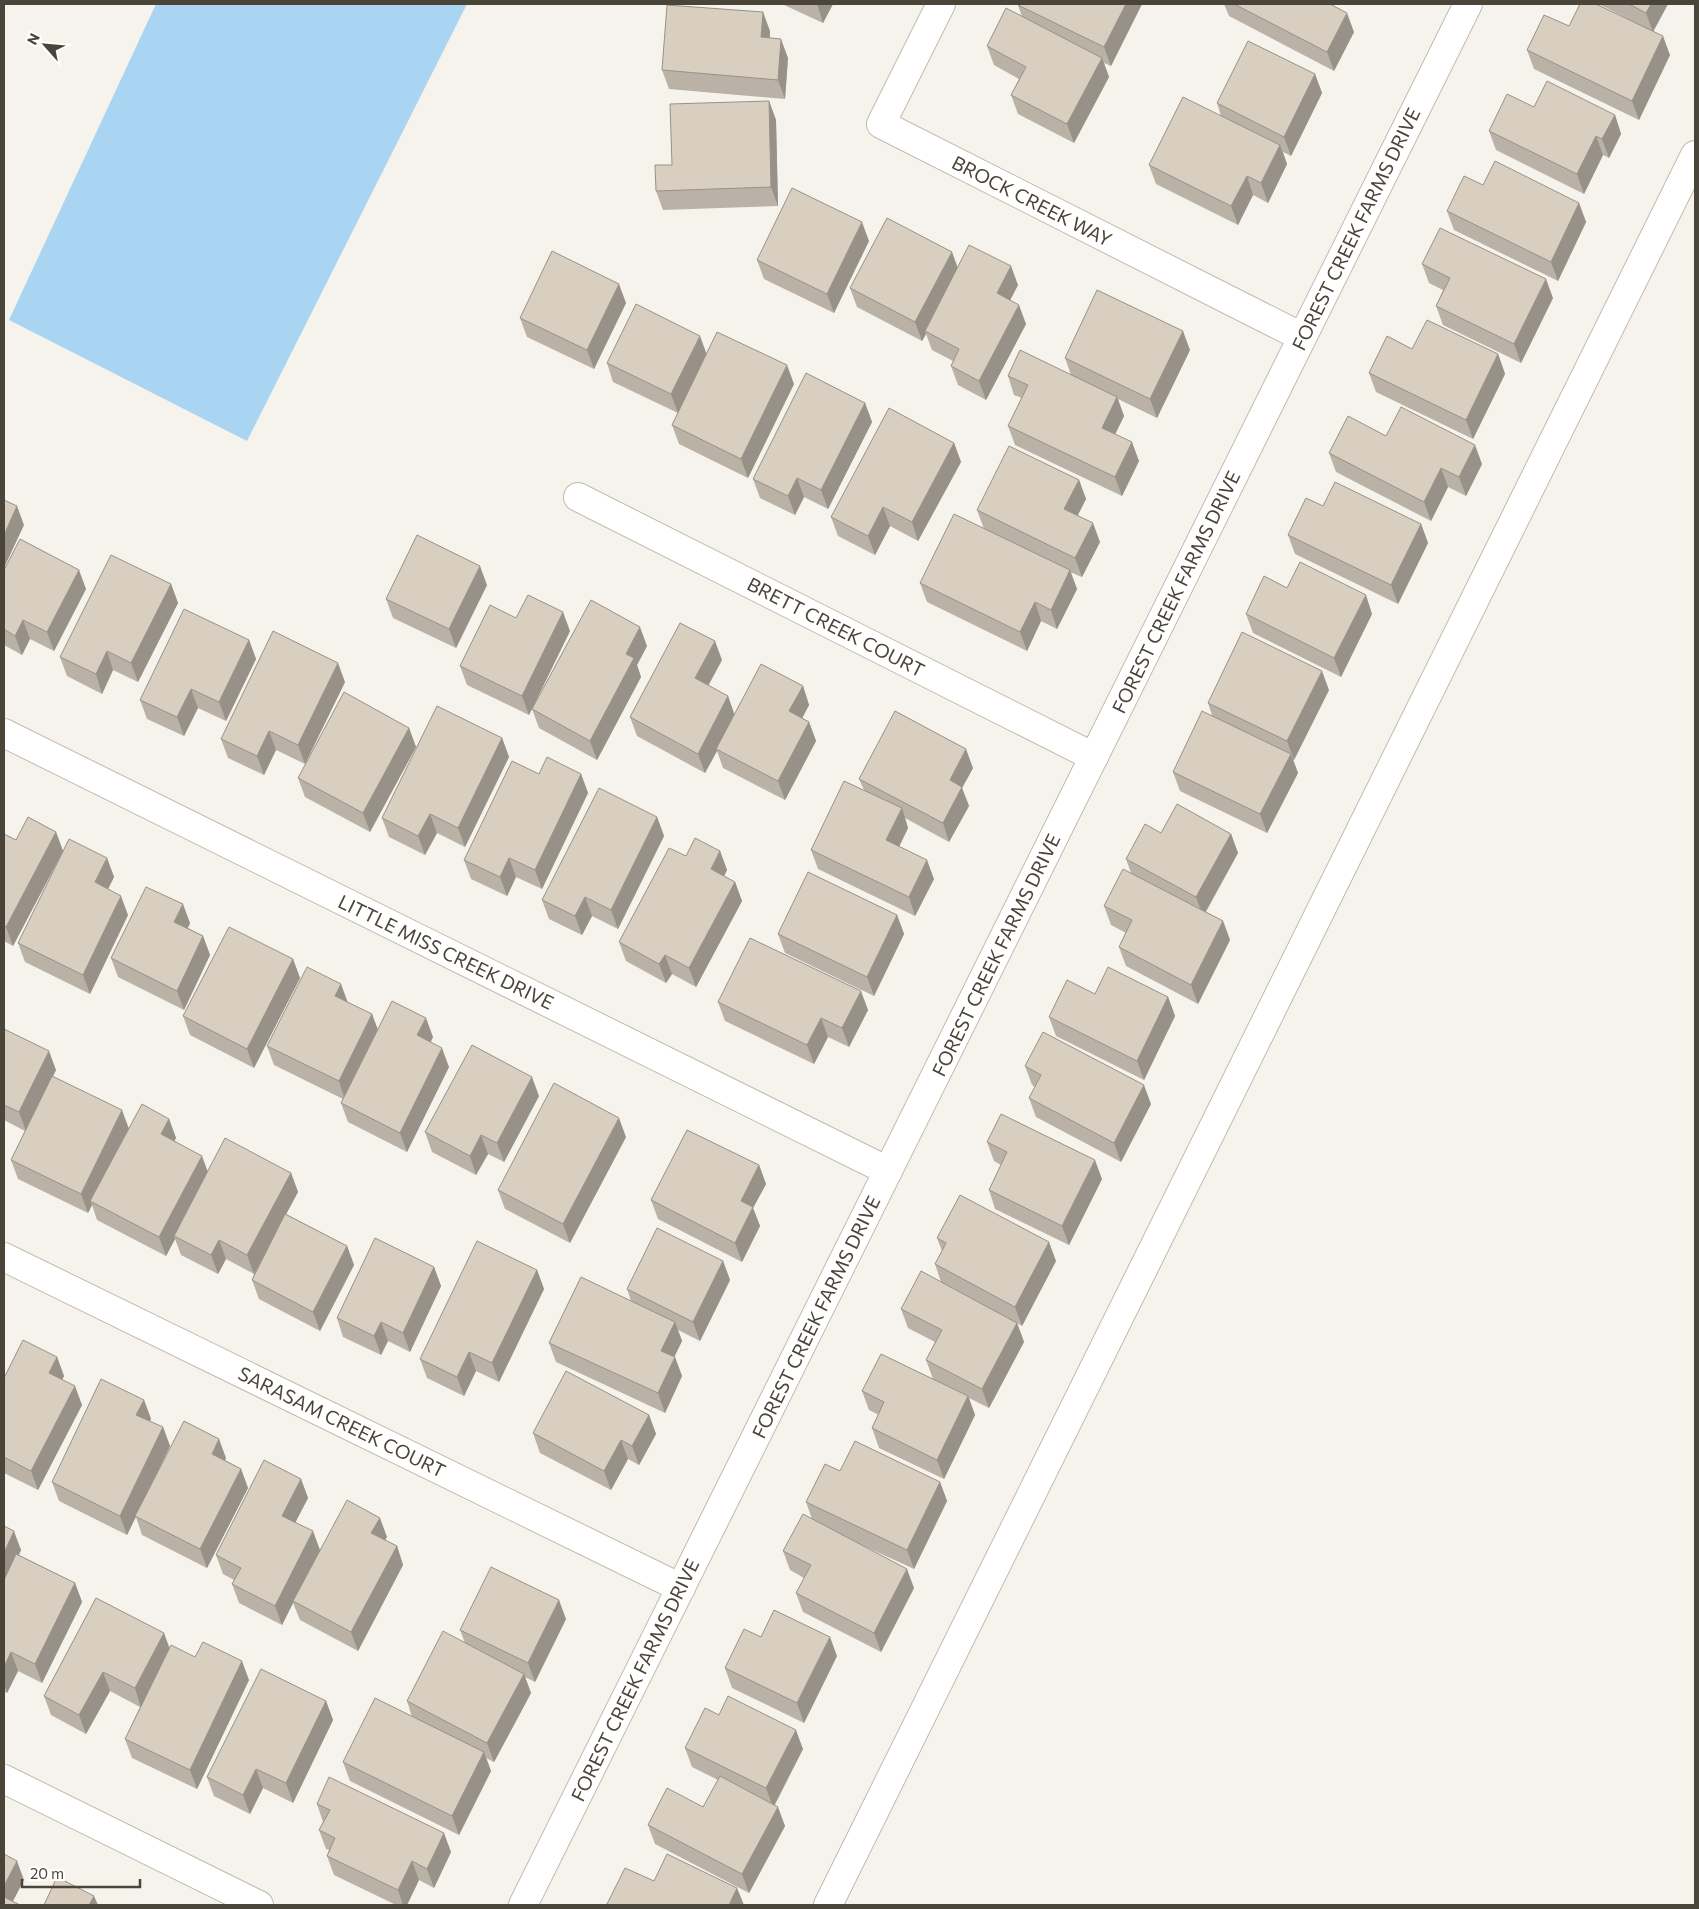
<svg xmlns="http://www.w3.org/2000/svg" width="1699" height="1909" viewBox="0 0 1699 1909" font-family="Commissioner,sans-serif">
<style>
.water{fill:#a9d4f2}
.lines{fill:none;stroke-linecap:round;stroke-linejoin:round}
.minor-casing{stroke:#c2bbae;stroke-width:30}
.minor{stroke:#fff;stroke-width:28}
.wall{fill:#bab2a6}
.shaded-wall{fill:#979187}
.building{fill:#d8cfc1;stroke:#979187}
.labels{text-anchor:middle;stroke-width:4;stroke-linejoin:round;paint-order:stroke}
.street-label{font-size:19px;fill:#4b4439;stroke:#fff}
</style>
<rect width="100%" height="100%" fill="#f6f3ec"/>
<polygon class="water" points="156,4 467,4 247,441 9,320"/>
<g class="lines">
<defs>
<g id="minor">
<polyline points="941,4 881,124 1302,337"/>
<polyline points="578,497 1094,757"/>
<polyline points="4,733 888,1171"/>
<polyline points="4,1257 681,1588"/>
<polyline points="4,1779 259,1905"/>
<polyline points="523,1905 1468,4"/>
<polyline points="828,1905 1695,155"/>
</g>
</defs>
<use href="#minor" class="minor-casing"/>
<use href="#minor" class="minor"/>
</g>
<g class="wall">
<polygon points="782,4 833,4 823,23"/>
<polygon points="1019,4 1142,4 1111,66 1104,63 1109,77 1074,143 1018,114 1011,95 1019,79 994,65 987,46 1022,17 1018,5"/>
<polygon points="1224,4 1334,4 1333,6 1354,32 1334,71 1229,16"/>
<polygon points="1599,4 1668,4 1653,31 1670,55 1639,120 1534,69 1527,50 1569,26 1638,24"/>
<polygon points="770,31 770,38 788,58 785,99 669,89 662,70"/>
<polygon points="1315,74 1322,93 1291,156 1283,152 1287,164 1268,203 1253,195 1238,225 1156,184 1149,165 1221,116 1217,103"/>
<polygon points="769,101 776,120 778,206 663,210 656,191 672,165"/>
<polygon points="1534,107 1615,115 1621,134 1609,158 1603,155 1584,194 1496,150 1489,131"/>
<polygon points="1483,185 1579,203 1586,222 1558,281 1454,230 1447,211"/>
<polygon points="869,241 834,313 764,279 757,260"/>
<polygon points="1422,264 1553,298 1521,363 1443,325 1436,306 1443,290 1429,283"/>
<polygon points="957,268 1018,285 1010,300 1026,324 986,400 958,385 951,366 953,361 932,350 926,334 922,341 857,307 850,288"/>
<polygon points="626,303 594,369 527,337 520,318"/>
<polygon points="1412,349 1498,354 1505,374 1473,439 1376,392 1369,373"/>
<polygon points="1190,350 1157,418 1118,399 1124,416 1115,434 1139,461 1122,496 1015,445 1008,426 1022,398 1014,395 1008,376 1071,375 1065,358"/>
<polygon points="706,354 794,384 748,478 679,444 672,425 678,413 613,382 607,363"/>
<polygon points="865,403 872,422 828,509 804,497 795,515 760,498 753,479"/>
<polygon points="1386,436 1482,464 1466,496 1448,487 1431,521 1336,472 1329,453"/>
<polygon points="954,443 961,462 918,541 890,526 875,555 838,536 831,517"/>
<polygon points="1079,480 1086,499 1078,515 1100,542 1082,577 1070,572 1077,589 1057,629 1041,621 1027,651 927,602 920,583 984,529 977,510"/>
<polygon points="1323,506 1421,524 1428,543 1398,604 1295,554 1288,535"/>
<polygon points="4,570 86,589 54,651 30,639 22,655 4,645"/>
<polygon points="171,584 178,603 138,682 113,670 102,694 67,676 60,657"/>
<polygon points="487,585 456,648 393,618 386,599"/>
<polygon points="1287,588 1372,614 1341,677 1253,633 1246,614"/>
<polygon points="516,618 570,631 529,715 467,685 460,666"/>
<polygon points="249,640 256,659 226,721 198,708 184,736 147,719 140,700"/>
<polygon points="647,646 637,665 641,677 597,760 539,728 532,709"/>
<polygon points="722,660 708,686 728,696 734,714 803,686 809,705 802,718 809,722 816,741 785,800 723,768 717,751 705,773 637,736 630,717"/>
<polygon points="345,682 305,764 276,750 264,775 228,758 221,739"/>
<polygon points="1329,690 1294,760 1293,760 1298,773 1267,833 1180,791 1173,772 1212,715 1208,703"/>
<polygon points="409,728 416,747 370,832 305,797 298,778"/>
<polygon points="502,738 509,757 465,847 437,833 425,855 389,837 382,818"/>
<polygon points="973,768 962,788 969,806 949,842 905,818 908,828 899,847 934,879 915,916 818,869 811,850 864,790 859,779"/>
<polygon points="539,774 581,774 588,793 542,889 516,877 507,896 471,879 464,860"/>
<polygon points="657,817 664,836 618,929 592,916 582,935 549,919 542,900"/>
<polygon points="56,832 63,851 13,946 4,941 4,834 16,840"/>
<polygon points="1161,833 1231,834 1238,853 1206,912 1223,921 1230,940 1198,1004 1126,966 1119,947 1126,933 1111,925 1104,906 1131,873 1126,859"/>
<polygon points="720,851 727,870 724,876 735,882 742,901 696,987 672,974 666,983 626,961 619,942 686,856"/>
<polygon points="107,858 114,877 108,889 128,915 90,994 25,962 18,943"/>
<polygon points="897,915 904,934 874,996 785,953 778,934"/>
<polygon points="190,923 188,928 203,936 210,955 184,1010 118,977 111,958"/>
<polygon points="293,959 300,978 254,1068 190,1035 183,1016"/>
<polygon points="1095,994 1168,997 1175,1016 1144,1080 1056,1036 1049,1017"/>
<polygon points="347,1002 372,1014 378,1030 433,1037 431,1042 449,1067 407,1152 348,1122 341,1103 343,1099 274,1065 267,1046"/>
<polygon points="718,1002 868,1010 849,1047 828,1037 814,1064 725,1021"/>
<polygon points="4,1029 56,1070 53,1076 129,1128 169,1119 176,1138 174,1141 208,1171 291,1173 298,1192 286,1214 347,1246 354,1265 320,1331 259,1299 252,1280 254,1274 226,1259 218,1274 181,1255 175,1239 166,1256 97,1220 92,1205 88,1213 18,1179 11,1160 25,1131 4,1120"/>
<polygon points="1025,1066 1151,1104 1121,1162 1036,1117 1029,1098 1035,1087 1032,1085"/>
<polygon points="539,1096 504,1162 488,1154 476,1175 432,1152 425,1132"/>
<polygon points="626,1137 570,1243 505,1209 498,1190"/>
<polygon points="987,1142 1102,1179 1069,1245 995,1209 989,1190 1001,1165 994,1161"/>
<polygon points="759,1165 766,1184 753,1208 760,1226 742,1262 658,1219 651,1200"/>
<polygon points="937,1238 1056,1261 1022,1326 1017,1323 1024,1342 989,1408 969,1398 975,1415 944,1479 879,1448 872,1428 879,1415 869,1410 862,1391 933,1379 926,1360 935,1342 908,1328 901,1309 941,1282 935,1264 942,1251"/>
<polygon points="723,1261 730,1280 700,1341 678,1330 682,1341 674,1357 682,1376 665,1413 556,1362 549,1343 631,1301 627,1289"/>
<polygon points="434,1267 441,1286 410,1352 388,1341 381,1355 343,1337 337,1318"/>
<polygon points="537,1270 544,1289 499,1382 476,1371 464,1396 427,1378 420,1359"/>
<polygon points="57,1357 64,1376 62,1379 82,1405 38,1490 4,1473 4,1378"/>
<polygon points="144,1400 151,1419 149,1421 163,1427 170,1446 151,1485 226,1458 225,1460 241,1469 248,1488 207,1568 142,1535 136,1517 127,1535 59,1501 52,1482"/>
<polygon points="649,1415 656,1434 639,1465 628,1459 611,1490 540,1453 533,1433"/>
<polygon points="840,1471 940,1482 947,1501 914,1569 851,1540 914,1588 881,1652 803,1612 796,1593 804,1578 790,1570 783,1551 812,1519 806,1502"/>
<polygon points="301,1479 308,1498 295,1522 320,1550 387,1537 385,1540 397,1546 403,1565 358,1651 300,1620 293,1603 282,1625 239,1603 232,1584 234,1580 223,1574 216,1555"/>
<polygon points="4,1526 21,1550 19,1555 75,1583 82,1602 42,1683 18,1671 7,1693 4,1691"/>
<polygon points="96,1598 169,1648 195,1657 249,1680 197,1789 132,1758 125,1739 140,1707 110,1691 86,1734 51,1715 44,1696"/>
<polygon points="566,1619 535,1682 525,1677 531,1693 494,1762 486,1758 491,1771 459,1835 350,1781 343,1762 412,1717 407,1701 465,1643 460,1630"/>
<polygon points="761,1637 837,1656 804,1723 732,1688 725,1668"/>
<polygon points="326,1701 333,1720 293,1803 263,1788 250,1814 214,1796 207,1777"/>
<polygon points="719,1715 803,1749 775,1805 785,1826 749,1893 655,1844 648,1825 703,1807 718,1780 692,1767 685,1748"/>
<polygon points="317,1804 451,1852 434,1888 419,1880 407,1905 396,1905 334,1875 327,1856 329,1850 326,1849 319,1830 323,1822"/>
</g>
<g class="shaded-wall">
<polygon points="817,4 833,4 823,23"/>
<polygon points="1126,4 1142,4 1111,66 1104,47"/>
<polygon points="1651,4 1668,4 1653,32 1646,13"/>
<polygon points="763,12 770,31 768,57 761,37"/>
<polygon points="1347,13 1354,32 1334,71 1327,52"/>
<polygon points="1663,36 1670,55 1639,120 1632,101"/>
<polygon points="781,39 788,58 785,99 778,80"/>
<polygon points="1102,58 1109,77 1074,143 1067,124"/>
<polygon points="1315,74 1322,93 1291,156 1284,137"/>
<polygon points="769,101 776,120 778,206 771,187"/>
<polygon points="1615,115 1621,134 1609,158 1602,139"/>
<polygon points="1596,136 1603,155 1584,194 1577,174"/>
<polygon points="1280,145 1287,164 1268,203 1261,183"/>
<polygon points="1247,176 1253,195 1238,225 1231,206"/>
<polygon points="1579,203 1586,222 1558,281 1551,262"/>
<polygon points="862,222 869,241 834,313 827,294"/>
<polygon points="952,252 959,271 925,331 926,334 922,341 915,322"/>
<polygon points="1011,266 1018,285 1004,312 997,293"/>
<polygon points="1546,279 1553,298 1521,363 1514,344"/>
<polygon points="619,284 626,303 594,369 587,350"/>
<polygon points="1019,305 1026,324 986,400 979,381"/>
<polygon points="1183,331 1190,350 1157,418 1150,399"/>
<polygon points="700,336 707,355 678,413 671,394"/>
<polygon points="1498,354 1505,374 1473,439 1466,420"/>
<polygon points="787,365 794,384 748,478 741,459"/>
<polygon points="1117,397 1124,416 1109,447 1102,428"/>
<polygon points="865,403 872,422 828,509 821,490"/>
<polygon points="1132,442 1139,461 1122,496 1115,477"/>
<polygon points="954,443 961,462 918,541 912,522"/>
<polygon points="1475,445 1482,464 1466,496 1459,477"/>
<polygon points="1441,468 1448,487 1431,521 1424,502"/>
<polygon points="797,478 804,497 795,515 788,496"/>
<polygon points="1079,480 1086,499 1071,528 1064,509"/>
<polygon points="17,506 24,525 4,568 4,535"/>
<polygon points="883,507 890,526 875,555 868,536"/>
<polygon points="1093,523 1100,542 1082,577 1075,558"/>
<polygon points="1421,524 1428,543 1398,604 1391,585"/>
<polygon points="480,566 487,585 456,648 449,629"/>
<polygon points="79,570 86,589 54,651 47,632"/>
<polygon points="1070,570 1077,589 1057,629 1051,610"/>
<polygon points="171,584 178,603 138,682 131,663"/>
<polygon points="1366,595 1372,614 1341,677 1334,658"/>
<polygon points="1035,602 1041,621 1027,651 1020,632"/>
<polygon points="563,612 570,631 529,715 522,696"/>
<polygon points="23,620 30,639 22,655 15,636"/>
<polygon points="640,627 647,646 637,665 641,677 597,760 590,741 626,654"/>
<polygon points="249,640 256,659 226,721 219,702"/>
<polygon points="715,641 722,660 702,697 695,678"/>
<polygon points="107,651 113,670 102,694 96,674"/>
<polygon points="338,663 345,682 305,764 298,745"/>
<polygon points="1322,671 1329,690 1294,760 1287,741"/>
<polygon points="803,686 809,705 796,730 789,711"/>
<polygon points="191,689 198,708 184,736 177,717"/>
<polygon points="728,696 735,716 716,749 717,751 705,773 698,754"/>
<polygon points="809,722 816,741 785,800 778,781"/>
<polygon points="409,728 416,747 370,832 363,813"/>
<polygon points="269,731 276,750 264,775 257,756"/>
<polygon points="502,738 509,757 465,847 458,828"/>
<polygon points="966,749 973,768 962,788 969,806 949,842 943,823 950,780"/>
<polygon points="1291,754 1298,773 1267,833 1260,814"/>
<polygon points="581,774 588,793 542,889 535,870"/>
<polygon points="902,808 908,828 893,859 886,840"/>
<polygon points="430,814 437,833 425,855 418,836"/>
<polygon points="657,817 664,836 618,929 611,910"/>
<polygon points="56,832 63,851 13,946 6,927"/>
<polygon points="1231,834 1238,853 1203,916 1196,897"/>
<polygon points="720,851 727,870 718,888 711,869"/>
<polygon points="107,858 114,877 102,901 95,882"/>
<polygon points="509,858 516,877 507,896 500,877"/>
<polygon points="927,860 934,879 915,916 909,897"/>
<polygon points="735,882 742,901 696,987 689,968"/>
<polygon points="121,896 128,915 90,994 83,975"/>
<polygon points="585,897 592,916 582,935 575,916"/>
<polygon points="183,904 190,923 181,941 174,922"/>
<polygon points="897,915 904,934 874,996 867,977"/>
<polygon points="1223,921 1230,940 1198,1004 1191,985"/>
<polygon points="203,936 210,955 184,1010 177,991"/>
<polygon points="665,955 672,974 666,983 659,964"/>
<polygon points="293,959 300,978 254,1068 247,1049"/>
<polygon points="341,984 348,1003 335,996"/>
<polygon points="861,991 868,1010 849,1047 842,1028"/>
<polygon points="1168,997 1175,1016 1144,1080 1137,1061"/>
<polygon points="372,1014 379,1033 345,1100 339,1081"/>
<polygon points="426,1018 433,1037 424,1054 417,1035"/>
<polygon points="821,1018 828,1037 814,1064 807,1045"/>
<polygon points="442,1048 449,1067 407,1152 400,1133"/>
<polygon points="49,1051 56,1070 26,1131 19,1112"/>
<polygon points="532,1077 539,1096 504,1162 497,1143"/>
<polygon points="1144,1085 1151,1104 1121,1162 1114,1143"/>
<polygon points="122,1110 129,1129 90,1201 92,1205 88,1213 81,1194"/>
<polygon points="619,1118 626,1137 570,1243 563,1224"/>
<polygon points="169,1119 176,1138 168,1153 161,1134"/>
<polygon points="481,1135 488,1154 476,1175 470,1156"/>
<polygon points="202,1156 209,1175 174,1236 175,1239 166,1256 159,1237"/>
<polygon points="1095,1160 1102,1179 1069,1245 1062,1226"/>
<polygon points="759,1165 766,1184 753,1208 760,1226 742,1262 735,1243 741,1201"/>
<polygon points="291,1173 298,1192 254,1274 247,1255"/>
<polygon points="219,1240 226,1259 218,1274 211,1255"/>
<polygon points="1049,1242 1056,1261 1022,1326 1015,1307"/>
<polygon points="347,1246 354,1265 320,1331 313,1312"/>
<polygon points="723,1261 730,1280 700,1341 693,1322"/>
<polygon points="434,1267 441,1286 410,1352 403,1333"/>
<polygon points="537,1270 544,1289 499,1382 492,1363"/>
<polygon points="381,1322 388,1341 381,1355 374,1336"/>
<polygon points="675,1322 682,1341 668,1370 661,1351"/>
<polygon points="1017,1323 1024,1342 989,1408 982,1389"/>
<polygon points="469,1352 476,1371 464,1396 457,1377"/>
<polygon points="57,1357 64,1376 56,1392 49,1373"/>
<polygon points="675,1357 682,1376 665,1413 658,1393"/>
<polygon points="75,1386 82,1405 38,1490 31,1471"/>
<polygon points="968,1396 975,1415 944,1479 937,1460"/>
<polygon points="144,1400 151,1419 143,1434 136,1415"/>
<polygon points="649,1415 656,1434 639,1465 632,1446"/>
<polygon points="163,1427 170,1446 127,1535 120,1516"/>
<polygon points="219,1439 226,1458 219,1473 212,1454"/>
<polygon points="621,1440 628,1459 611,1490 604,1471"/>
<polygon points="241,1469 248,1488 207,1568 200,1549"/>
<polygon points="301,1479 308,1498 289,1535 282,1516"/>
<polygon points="940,1482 947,1501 914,1569 907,1550"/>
<polygon points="380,1518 387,1537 378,1552 371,1533"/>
<polygon points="14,1531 21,1550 4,1586 4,1553"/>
<polygon points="313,1531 320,1550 293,1601 293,1603 282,1625 275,1606"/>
<polygon points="397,1546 403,1565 358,1651 351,1632"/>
<polygon points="907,1569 914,1588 881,1652 874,1633"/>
<polygon points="75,1583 82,1602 42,1683 35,1664"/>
<polygon points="559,1600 566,1619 535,1682 528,1663"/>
<polygon points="164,1633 171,1652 141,1708 135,1688"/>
<polygon points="830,1637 837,1656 804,1723 797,1703"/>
<polygon points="11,1652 18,1671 7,1693 4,1683 4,1667"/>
<polygon points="242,1661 249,1680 197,1789 190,1770"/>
<polygon points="103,1672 110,1691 86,1734 79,1715"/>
<polygon points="524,1674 531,1693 494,1762 487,1743"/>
<polygon points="326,1701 333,1720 293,1803 286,1783"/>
<polygon points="796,1730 803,1749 773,1807 766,1788"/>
<polygon points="484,1752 491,1771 459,1835 452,1816"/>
<polygon points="256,1769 263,1788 250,1814 243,1795"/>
<polygon points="778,1807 785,1826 749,1893 742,1874"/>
<polygon points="444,1833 451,1852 434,1888 427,1869"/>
<polygon points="17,1861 24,1880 11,1905 4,1905 4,1886"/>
<polygon points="412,1861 419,1880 407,1905 403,1905 398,1890"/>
<polygon points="737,1888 744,1905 729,1905"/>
<polygon points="94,1896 98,1905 89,1905"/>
</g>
<g class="building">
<polygon points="1019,4 1126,4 1104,47 1018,5"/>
<polygon points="1234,4 1330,4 1347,13 1327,52"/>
<polygon points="1580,4 1596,4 1663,36 1632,101 1527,50 1544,15 1569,26"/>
<polygon points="1629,4 1651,4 1646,13"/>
<polygon points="667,5 763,12 761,37 781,39 778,80 662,70"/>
<polygon points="1006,8 1102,58 1067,124 1011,95 1026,67 987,46"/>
<polygon points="1248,41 1315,74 1284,137 1217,103"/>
<polygon points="1547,81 1615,115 1602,139 1596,136 1577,174 1489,131 1507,94 1534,107"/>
<polygon points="1183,97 1280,145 1261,183 1247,176 1231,206 1149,165"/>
<polygon points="769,101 771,187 656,191 655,165 672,165 670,104"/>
<polygon points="1495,161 1579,203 1551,262 1447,211 1464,176 1483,185"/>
<polygon points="792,188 862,222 827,294 757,260"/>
<polygon points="887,218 952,252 915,322 850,288"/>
<polygon points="1440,228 1546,279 1514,344 1436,306 1450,278 1422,264"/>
<polygon points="969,245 1011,266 997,293 1019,305 979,381 951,366 959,349 925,331"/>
<polygon points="552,251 619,284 587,350 520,318"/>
<polygon points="1097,290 1183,331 1150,399 1065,358"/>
<polygon points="636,304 700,336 671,394 607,363"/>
<polygon points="1427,320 1498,354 1466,420 1369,373 1387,336 1412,349"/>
<polygon points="717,332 787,365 741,459 672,425"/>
<polygon points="1020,350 1117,397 1102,428 1132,442 1115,477 1008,426 1028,385 1008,376"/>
<polygon points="806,373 865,403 821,490 797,478 788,496 753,479"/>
<polygon points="1401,407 1475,445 1459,477 1441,468 1424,502 1329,453 1348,416 1386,436"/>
<polygon points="889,408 954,443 912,522 883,507 868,536 831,517"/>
<polygon points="1009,446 1079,480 1064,509 1093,523 1075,558 977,510"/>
<polygon points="1335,482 1421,524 1391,585 1288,535 1306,498 1323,506"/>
<polygon points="4,500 17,506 4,535"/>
<polygon points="954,514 1070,570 1051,610 1035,602 1020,632 920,583"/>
<polygon points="417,535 480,566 449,629 386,599"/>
<polygon points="20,539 79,570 47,632 23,620 15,636 4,629 4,570"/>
<polygon points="111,555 171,584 131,663 107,651 96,674 60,657"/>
<polygon points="1300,562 1366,595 1334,658 1246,614 1264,576 1287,588"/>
<polygon points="528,595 563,612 522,696 460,666 490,605 516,618"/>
<polygon points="591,600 640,627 626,654 634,658 590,741 532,709"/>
<polygon points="184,609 249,640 219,702 191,689 177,717 140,700"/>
<polygon points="680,623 715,641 695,678 728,696 698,754 630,717"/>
<polygon points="273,631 338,663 298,745 269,731 257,756 221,739"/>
<polygon points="1242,632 1322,671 1287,741 1208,703"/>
<polygon points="761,664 803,686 789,711 809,722 778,781 716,749"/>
<polygon points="344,692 409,728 363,813 298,778"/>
<polygon points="437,706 502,738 458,828 430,814 418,836 382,818"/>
<polygon points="895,711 966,749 950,780 962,787 943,823 859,779"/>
<polygon points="1202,711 1291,754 1260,814 1173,772"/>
<polygon points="547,757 581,774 535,870 509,858 500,877 464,860 512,761 539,774"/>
<polygon points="844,781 902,808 886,840 927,860 909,897 811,850"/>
<polygon points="599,788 657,817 611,910 585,897 575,916 542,900"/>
<polygon points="1177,804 1231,834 1196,897 1126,859 1145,824 1161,833"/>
<polygon points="28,817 56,832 6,927 4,925 4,834 16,840"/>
<polygon points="695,838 720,851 711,869 735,882 689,968 665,955 659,964 619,942 669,848 686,856"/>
<polygon points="69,839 107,858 95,882 121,896 83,975 18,943"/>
<polygon points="1123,869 1223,921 1191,985 1119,947 1132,920 1104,906"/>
<polygon points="808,872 897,915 867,977 778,934"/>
<polygon points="146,887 183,904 174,922 203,936 177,991 111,958"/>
<polygon points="229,927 293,959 247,1049 183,1016"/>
<polygon points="750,938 861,991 842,1028 821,1018 807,1045 718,1002"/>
<polygon points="307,967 341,984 335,996 372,1014 339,1081 267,1046"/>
<polygon points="1108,967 1168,997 1137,1061 1049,1017 1067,980 1095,994"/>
<polygon points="392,1001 426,1018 417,1035 442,1048 400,1133 341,1103"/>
<polygon points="4,1029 49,1051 19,1112 4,1105"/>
<polygon points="1043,1032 1144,1085 1114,1143 1029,1098 1041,1075 1025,1066"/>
<polygon points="472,1045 532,1077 497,1143 481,1135 470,1156 425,1132"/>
<polygon points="52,1076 122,1110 81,1194 11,1160"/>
<polygon points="554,1083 619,1118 563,1224 498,1190"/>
<polygon points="142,1104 169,1119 161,1134 202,1156 159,1237 90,1201"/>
<polygon points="1001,1114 1095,1160 1062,1226 989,1190 1007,1152 987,1142"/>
<polygon points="687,1130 759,1165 741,1201 753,1207 735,1243 651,1200"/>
<polygon points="225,1138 291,1173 247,1255 219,1240 211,1255 174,1236"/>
<polygon points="960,1195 1049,1242 1015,1307 935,1264 946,1243 937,1238"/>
<polygon points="285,1214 347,1246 313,1312 252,1280"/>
<polygon points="657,1228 723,1261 693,1322 627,1289"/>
<polygon points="375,1238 434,1267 403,1333 381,1322 374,1336 337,1318"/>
<polygon points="477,1241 537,1270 492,1363 469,1352 457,1377 420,1359"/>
<polygon points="921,1271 1017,1323 982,1389 926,1360 942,1330 901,1309"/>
<polygon points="581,1277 675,1322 661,1351 675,1357 658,1393 549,1343"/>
<polygon points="23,1340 57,1357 49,1373 75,1386 31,1471 4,1457 4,1378"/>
<polygon points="881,1354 968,1396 937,1460 872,1428 884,1402 862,1391"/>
<polygon points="566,1371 649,1415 632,1446 621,1440 604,1471 533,1433"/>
<polygon points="101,1379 144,1400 136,1415 163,1427 120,1516 52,1482"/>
<polygon points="184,1421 219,1439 212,1454 241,1469 200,1549 135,1516"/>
<polygon points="855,1441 940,1482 907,1550 806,1502 825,1464 840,1471"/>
<polygon points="264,1460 301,1479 282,1516 313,1531 275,1606 232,1584 241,1568 216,1555"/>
<polygon points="347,1500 380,1518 371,1533 397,1546 351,1632 293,1601"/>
<polygon points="803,1514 907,1569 874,1633 796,1593 811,1565 783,1551"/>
<polygon points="4,1526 14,1531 4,1553"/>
<polygon points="16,1554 75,1583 35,1664 11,1652 4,1667 4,1580"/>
<polygon points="491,1567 559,1600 528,1663 460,1630"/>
<polygon points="96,1598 164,1633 135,1688 103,1672 79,1715 44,1696"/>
<polygon points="774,1610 830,1637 797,1703 725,1668 744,1629 761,1637"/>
<polygon points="443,1631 524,1674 487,1743 407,1701"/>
<polygon points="203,1642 242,1661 190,1770 125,1739 171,1645 195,1657"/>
<polygon points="261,1669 326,1701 286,1783 256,1769 243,1795 207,1777"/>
<polygon points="728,1696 796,1730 766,1788 685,1748 705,1708 719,1715"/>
<polygon points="375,1698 484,1752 452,1816 343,1762"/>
<polygon points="720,1776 778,1807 742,1874 648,1825 667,1788 703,1807"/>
<polygon points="329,1777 444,1833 427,1869 412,1861 398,1890 327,1856 335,1838 319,1830 330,1810 317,1804"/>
<polygon points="4,1854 17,1861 4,1886"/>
<polygon points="667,1854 737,1888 729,1905 609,1905 607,1904 625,1868 654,1881"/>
<polygon points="57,1877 94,1896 89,1905 44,1905"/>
<polygon points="4,1897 20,1905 4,1905"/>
</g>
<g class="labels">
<g class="street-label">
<text transform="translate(1032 201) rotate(27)" y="7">BROCK CREEK WAY</text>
<text transform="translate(1356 229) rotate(-64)" y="7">FOREST CREEK FARMS DRIVE</text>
<text transform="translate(1176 592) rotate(-64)" y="7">FOREST CREEK FARMS DRIVE</text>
<text transform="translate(836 627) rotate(27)" y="7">BRETT CREEK COURT</text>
<text transform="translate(446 952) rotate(26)" y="7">LITTLE MISS CREEK DRIVE</text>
<text transform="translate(996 955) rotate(-64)" y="7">FOREST CREEK FARMS DRIVE</text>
<text transform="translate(816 1317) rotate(-64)" y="7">FOREST CREEK FARMS DRIVE</text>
<text transform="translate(342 1422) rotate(26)" y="7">SARASAM CREEK COURT</text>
<text transform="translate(635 1680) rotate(-64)" y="7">FOREST CREEK FARMS DRIVE</text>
</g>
</g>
<rect width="1699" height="1909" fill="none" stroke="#4b4439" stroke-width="10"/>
<g transform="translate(45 45) rotate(297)" stroke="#ffffff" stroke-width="4" paint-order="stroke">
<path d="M0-4L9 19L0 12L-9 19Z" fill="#4b4439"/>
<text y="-8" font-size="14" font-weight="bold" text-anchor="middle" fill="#4b4439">N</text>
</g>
<path d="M22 1879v8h118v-8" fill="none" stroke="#4b4439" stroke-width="2.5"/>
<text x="30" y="1879" font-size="15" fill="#4b4439" stroke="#ffffff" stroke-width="4" paint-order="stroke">20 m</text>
</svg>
